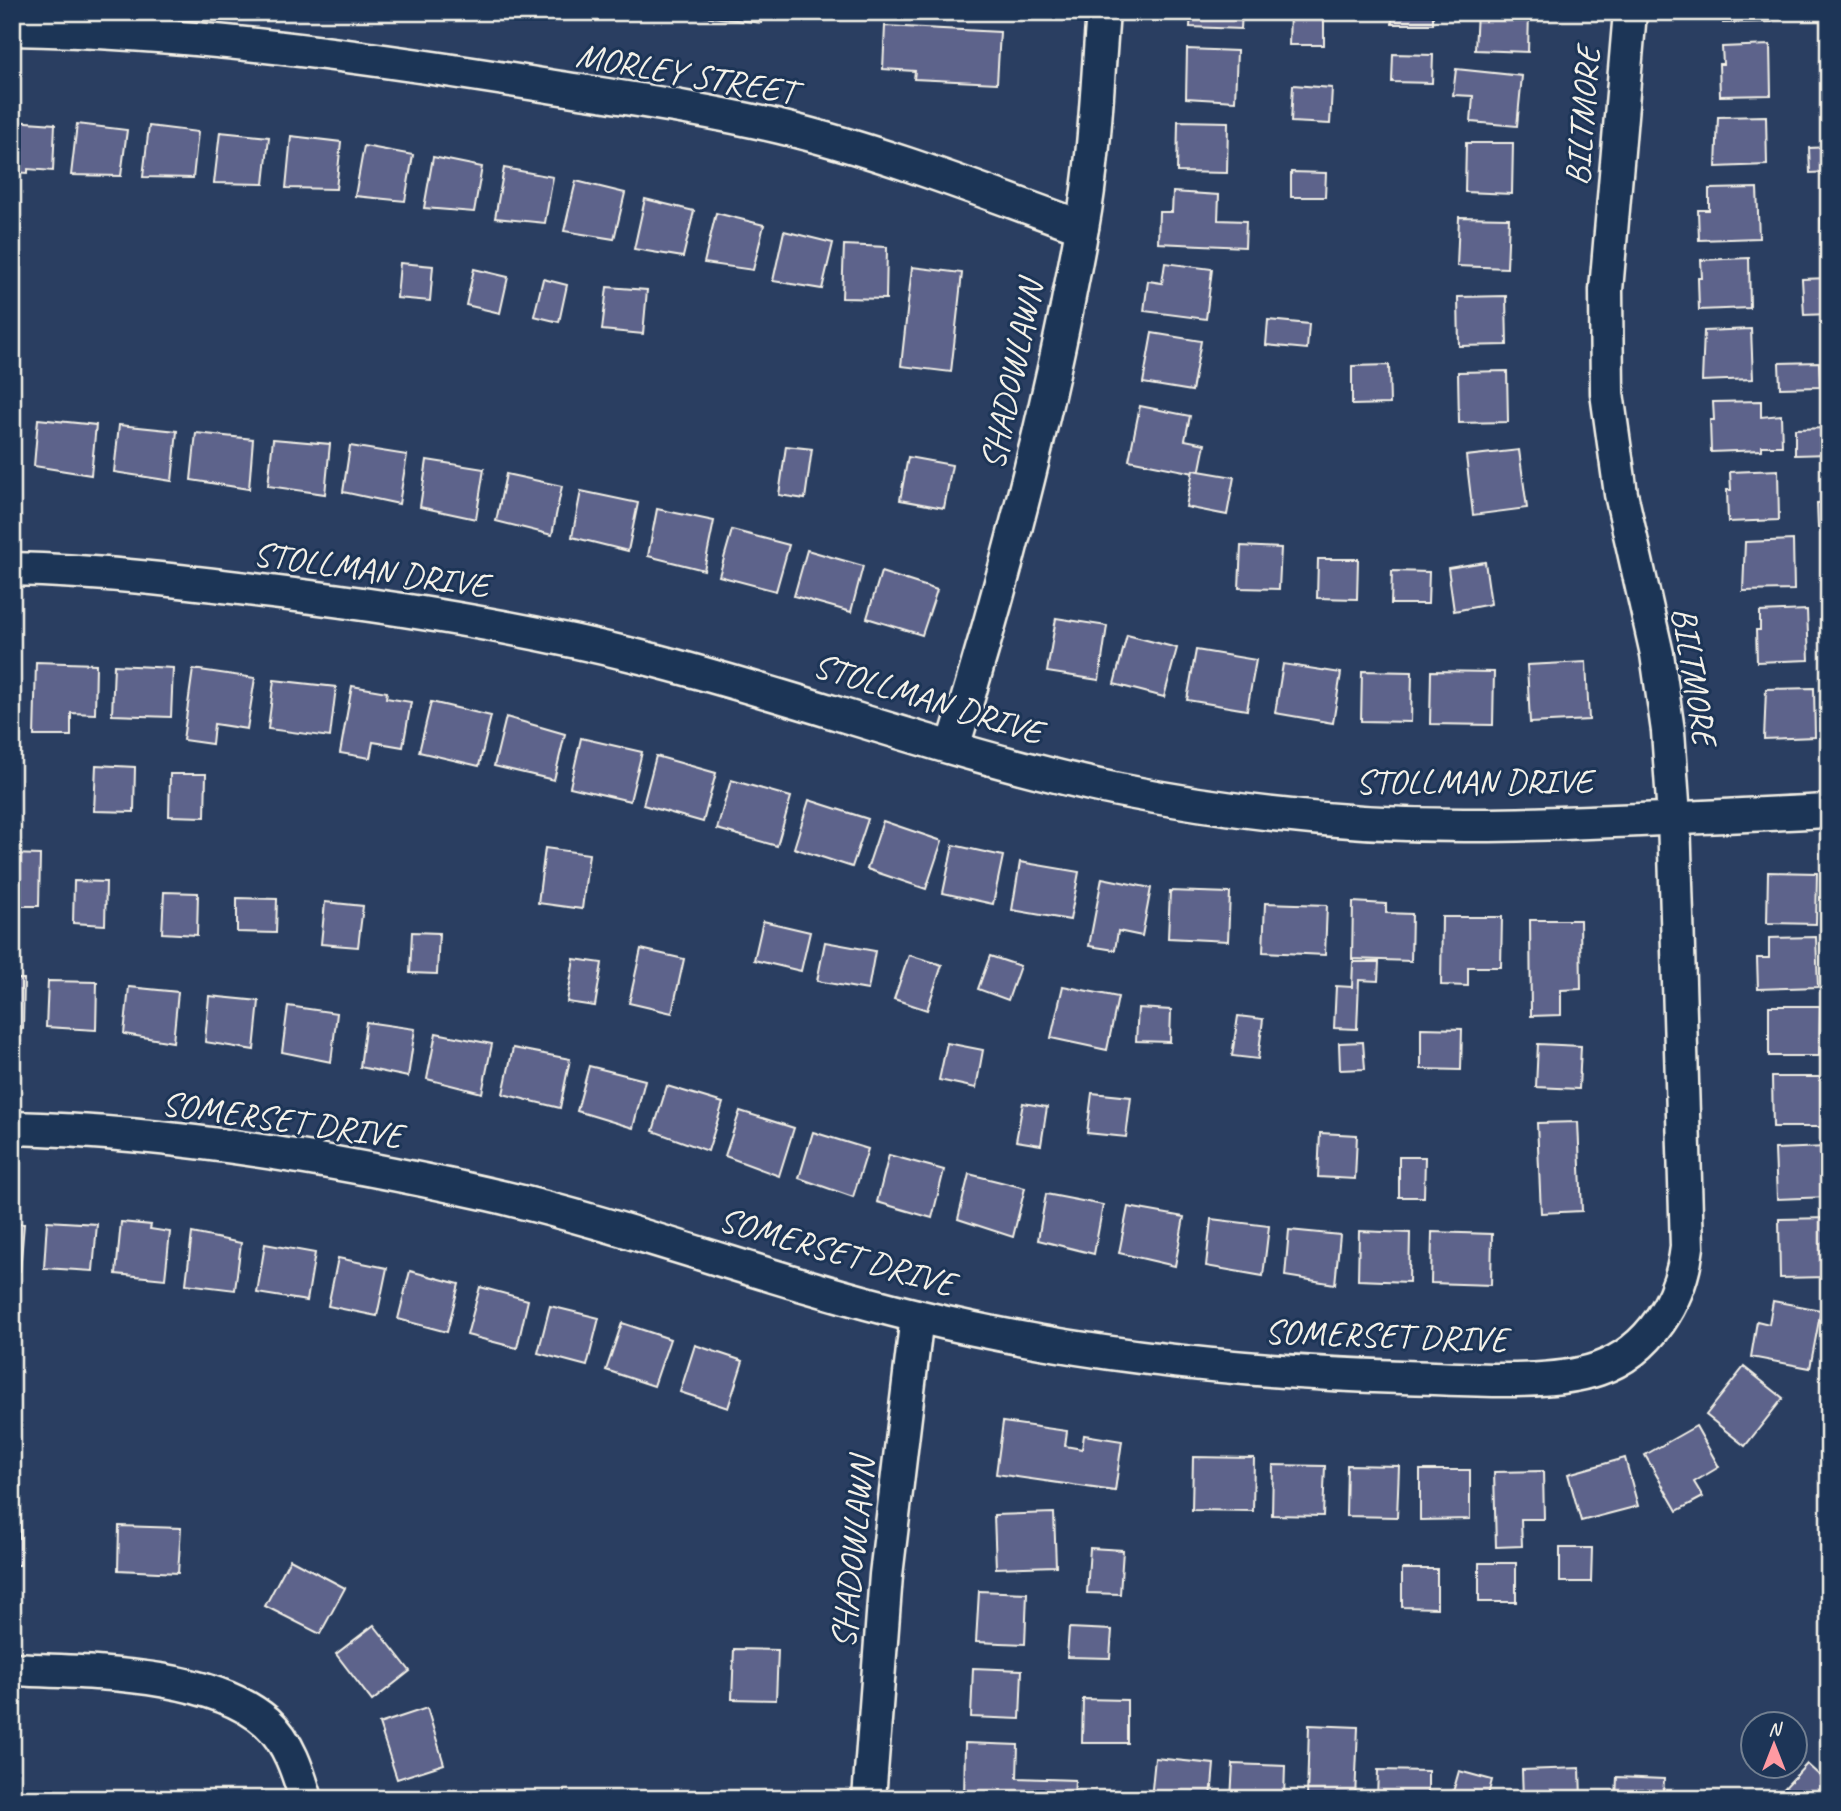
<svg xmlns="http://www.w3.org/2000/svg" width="1841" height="1811" viewBox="0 0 1841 1811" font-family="Caveat,sans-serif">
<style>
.building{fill:#5d648b;stroke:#f4f1e8;stroke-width:2}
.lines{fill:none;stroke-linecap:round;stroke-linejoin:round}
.minor-casing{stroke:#f4f1e8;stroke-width:37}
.minor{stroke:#1d3557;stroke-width:32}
.labels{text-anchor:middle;stroke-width:6;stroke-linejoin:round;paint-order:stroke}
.street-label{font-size:35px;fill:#f4f1e8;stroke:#1d3557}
</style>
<rect width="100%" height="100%" fill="#2a3e61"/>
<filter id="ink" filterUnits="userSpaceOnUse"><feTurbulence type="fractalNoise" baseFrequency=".0143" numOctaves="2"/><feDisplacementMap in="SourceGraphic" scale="14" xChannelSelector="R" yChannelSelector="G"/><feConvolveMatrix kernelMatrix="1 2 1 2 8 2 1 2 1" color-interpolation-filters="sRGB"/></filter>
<g filter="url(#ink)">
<g class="building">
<polygon points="703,12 762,12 761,23 703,16"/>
<polygon points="955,12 1003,12 1003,17 955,15"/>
<polygon points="1191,12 1242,12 1241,29 1190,27"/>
<polygon points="1290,12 1324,12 1324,45 1289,45"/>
<rect x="1392" y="12" width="41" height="12"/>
<polygon points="1477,12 1529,12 1528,52 1475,50"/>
<polygon points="1723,12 1772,12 1772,22 1723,23"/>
<polygon points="1824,12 1829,12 1829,32 1825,32"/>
<polygon points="885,26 1000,32 997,83 914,79 915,71 883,69"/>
<polygon points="1770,45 1771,95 1720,96 1719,64 1723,64 1722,47"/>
<polygon points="1187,49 1237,51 1235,101 1186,98"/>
<polygon points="1393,54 1433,55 1432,83 1392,82"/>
<polygon points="1456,69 1522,76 1517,126 1471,122 1473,96 1453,95"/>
<polygon points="1293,85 1332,88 1330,124 1291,122"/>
<polygon points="1766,116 1767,165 1716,167 1718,117"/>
<polygon points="12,121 55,124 53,171 28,169 28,173 12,172"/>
<polygon points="1178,121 1228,122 1227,173 1177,172"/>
<polygon points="77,124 127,130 121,176 71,175"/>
<polygon points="149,126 198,132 193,178 143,177"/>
<polygon points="220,132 269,137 264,184 214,183"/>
<polygon points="291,136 341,142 336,189 286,188"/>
<polygon points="1466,143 1513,143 1512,194 1465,192"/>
<polygon points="364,146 413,155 405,201 355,196"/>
<polygon points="1829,147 1829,172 1810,173 1809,148"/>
<polygon points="433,157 482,167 474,212 424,208"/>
<polygon points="504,168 553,177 545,223 495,218"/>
<polygon points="1291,172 1326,173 1325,197 1291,197"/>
<polygon points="576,181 625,193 614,239 564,231"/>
<polygon points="1757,188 1759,238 1699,240 1698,210 1709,210 1709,189"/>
<polygon points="1173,192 1219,195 1218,220 1246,221 1245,247 1158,243 1159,212 1172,212"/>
<polygon points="645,199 694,211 683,257 634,249"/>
<polygon points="716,213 764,225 753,270 704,263"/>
<polygon points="1459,217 1509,218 1507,268 1457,266"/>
<polygon points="1821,219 1829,219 1829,244 1822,245"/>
<polygon points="784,231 833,243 822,289 773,281"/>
<polygon points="844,245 887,247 886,299 842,298"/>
<polygon points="1749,258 1750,308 1699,310 1698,278 1702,278 1701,260"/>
<polygon points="400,263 433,266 430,301 397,298"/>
<polygon points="1165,263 1212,269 1206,319 1144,311 1148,281 1162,283"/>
<polygon points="912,267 962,273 951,372 901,366"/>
<polygon points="474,269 508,277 500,313 466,305"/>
<polygon points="1829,278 1829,314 1804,315 1802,279"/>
<polygon points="543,279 567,285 559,322 534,316"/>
<polygon points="607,287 647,290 643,334 602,330"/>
<polygon points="1506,296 1507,345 1459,346 1458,297"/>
<polygon points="1268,320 1309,324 1307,349 1266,345"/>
<polygon points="1751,329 1753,379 1702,381 1704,331"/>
<polygon points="1152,333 1201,341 1192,391 1143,383"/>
<polygon points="1819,362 1820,387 1780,388 1779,363"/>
<polygon points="1389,365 1390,404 1352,405 1352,366"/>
<polygon points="1507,371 1508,422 1459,423 1458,372"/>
<polygon points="1761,401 1761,417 1781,415 1782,446 1762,446 1762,450 1711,452 1710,420 1714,420 1713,402"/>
<polygon points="1140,406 1190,416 1185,440 1205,444 1199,474 1129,460"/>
<polygon points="38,419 96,425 91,475 34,466"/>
<polygon points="12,421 15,421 13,471 12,471"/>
<polygon points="119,425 177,431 172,481 114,472"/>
<polygon points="1829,428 1829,454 1795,455 1795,429"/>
<polygon points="196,433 253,439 249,489 191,480"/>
<polygon points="273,439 330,444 325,494 268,486"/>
<polygon points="350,446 407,455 399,504 343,492"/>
<polygon points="786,446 812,449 805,499 779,495"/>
<polygon points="1519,450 1527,508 1473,515 1466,456"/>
<polygon points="908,457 952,465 944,508 900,500"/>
<polygon points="427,460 484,469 476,519 420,507"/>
<polygon points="1193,470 1234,477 1227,515 1186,507"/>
<polygon points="1778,470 1779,520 1728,522 1727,490 1731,490 1730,472"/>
<polygon points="506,474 562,486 552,535 496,521"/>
<polygon points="581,491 638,503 628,551 572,537"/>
<polygon points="1829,502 1829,528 1818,528 1817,503"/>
<polygon points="657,509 714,521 704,570 648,556"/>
<polygon points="732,530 789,545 776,591 719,576"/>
<polygon points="1793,540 1794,590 1743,591 1745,542"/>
<polygon points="1241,546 1281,548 1279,589 1239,588"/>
<polygon points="807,550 863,566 851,612 794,596"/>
<polygon points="1318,559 1358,559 1357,599 1317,598"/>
<polygon points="1485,562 1491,604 1454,611 1448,568"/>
<polygon points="1392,571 1429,572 1428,604 1391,604"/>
<polygon points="881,572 937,590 922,635 867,618"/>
<polygon points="1807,610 1809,660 1757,662 1756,630 1760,630 1760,612"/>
<polygon points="1056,618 1107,626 1099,680 1047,672"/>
<polygon points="1127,635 1177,648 1164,697 1114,684"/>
<polygon points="1196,650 1256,660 1247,710 1187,700"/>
<polygon points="12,659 18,659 17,709 12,709"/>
<polygon points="36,662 96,664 95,714 71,713 71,736 34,736"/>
<polygon points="1586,662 1589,720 1530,723 1527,665"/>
<polygon points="1283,664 1341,673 1333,723 1275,713"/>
<polygon points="114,665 173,668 171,717 112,715"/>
<polygon points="193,669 255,678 247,729 214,724 212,744 183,740"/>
<polygon points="1362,671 1412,672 1411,722 1361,721"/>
<polygon points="1431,671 1494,672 1493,725 1430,724"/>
<polygon points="274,680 336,687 330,737 268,729"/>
<polygon points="352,686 387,692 386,698 411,702 403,747 373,742 370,758 340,753"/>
<polygon points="1814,688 1815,737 1764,739 1766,689"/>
<polygon points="431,702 491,716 479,766 419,752"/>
<polygon points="506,717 565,734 554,780 494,766"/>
<polygon points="581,738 642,752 630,801 570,787"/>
<polygon points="656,756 716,773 703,822 643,805"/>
<polygon points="96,765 135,767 134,812 94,811"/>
<polygon points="170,774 206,774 205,817 169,816"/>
<polygon points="731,780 791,797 777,846 717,829"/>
<polygon points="809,800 868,819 852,867 794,848"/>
<polygon points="883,821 942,841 926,889 867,869"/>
<polygon points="953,845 1003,856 993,904 943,893"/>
<polygon points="545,848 589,854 582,909 538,903"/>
<polygon points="12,854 40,855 39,906 12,906"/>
<polygon points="1020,862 1079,872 1070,920 1012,910"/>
<polygon points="1768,872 1817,873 1816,924 1767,923"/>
<polygon points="1102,878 1151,888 1142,936 1118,931 1115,950 1089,946"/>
<polygon points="74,881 106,882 105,925 73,923"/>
<polygon points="1170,891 1230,893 1228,941 1168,938"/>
<polygon points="164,892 198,893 197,935 162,933"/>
<polygon points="237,898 277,899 276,933 237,932"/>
<polygon points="325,902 363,906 358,947 321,944"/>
<polygon points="1353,902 1386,904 1386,913 1412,914 1411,961 1352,959"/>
<polygon points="1265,903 1327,905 1325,955 1263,952"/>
<polygon points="1442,917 1502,917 1501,967 1468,967 1468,986 1441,985"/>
<polygon points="1530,920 1580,920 1581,989 1561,990 1561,1015 1531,1016"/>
<polygon points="763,921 810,932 801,971 754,960"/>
<polygon points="412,932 439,933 437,974 410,973"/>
<polygon points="1816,937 1818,987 1758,989 1757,958 1769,958 1769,938"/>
<polygon points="825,942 875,951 868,990 817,981"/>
<polygon points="641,949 684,959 672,1013 629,1003"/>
<polygon points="909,955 942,965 927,1010 894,999"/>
<polygon points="990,956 1020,966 1008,1000 978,989"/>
<polygon points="574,959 602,963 595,1006 567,1002"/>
<polygon points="1353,962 1379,962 1378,981 1359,980 1357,1029 1334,1028 1336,986 1352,987"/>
<polygon points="12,979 24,979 23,1029 12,1028"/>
<polygon points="48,981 97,982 96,1030 46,1027"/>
<polygon points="1063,986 1118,997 1107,1050 1051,1038"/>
<polygon points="129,987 178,992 173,1042 124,1034"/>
<polygon points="209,996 259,1001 254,1050 205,1042"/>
<polygon points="288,1006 337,1013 331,1062 282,1052"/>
<polygon points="1769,1006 1820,1006 1819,1056 1769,1056"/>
<polygon points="1138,1008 1171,1010 1170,1042 1136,1041"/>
<polygon points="1238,1016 1263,1019 1258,1059 1232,1056"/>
<polygon points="366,1022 415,1029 408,1077 360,1067"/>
<polygon points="1421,1028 1462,1029 1461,1070 1421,1069"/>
<polygon points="436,1033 492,1044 482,1093 427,1079"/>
<polygon points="1363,1042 1365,1069 1340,1070 1339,1043"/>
<polygon points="947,1043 983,1050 976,1088 939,1080"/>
<polygon points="1538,1044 1581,1046 1579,1089 1536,1087"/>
<polygon points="513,1048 570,1059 560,1108 503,1094"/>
<polygon points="589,1066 645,1080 633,1128 577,1111"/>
<polygon points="1772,1077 1821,1077 1822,1127 1773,1127"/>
<polygon points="667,1086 723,1103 708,1151 653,1131"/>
<polygon points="1092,1093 1131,1097 1126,1137 1087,1133"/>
<polygon points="1023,1103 1047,1107 1041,1145 1016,1141"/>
<polygon points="740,1111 794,1128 779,1176 725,1156"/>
<polygon points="1578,1122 1582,1211 1541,1213 1537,1123"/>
<polygon points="813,1132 868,1149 853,1197 799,1178"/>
<polygon points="1320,1133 1357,1135 1355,1179 1318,1177"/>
<polygon points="1827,1147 1829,1197 1777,1199 1775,1149"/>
<polygon points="889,1155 944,1170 932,1218 877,1202"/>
<polygon points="1399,1157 1425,1157 1424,1197 1399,1197"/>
<polygon points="969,1174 1025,1188 1013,1237 958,1219"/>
<polygon points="1046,1194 1103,1205 1094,1254 1038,1240"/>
<polygon points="1128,1207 1184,1217 1175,1266 1119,1253"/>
<polygon points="1829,1218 1829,1277 1780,1278 1779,1219"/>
<polygon points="1211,1219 1269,1226 1263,1276 1206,1266"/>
<polygon points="47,1221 97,1224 93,1271 44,1268"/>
<polygon points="121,1222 151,1225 150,1229 170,1232 165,1279 116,1274"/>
<polygon points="12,1224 24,1224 20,1271 12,1271"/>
<polygon points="1289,1230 1340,1235 1335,1284 1285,1276"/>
<polygon points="1359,1231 1410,1233 1409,1282 1358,1280"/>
<polygon points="1432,1232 1492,1234 1491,1285 1431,1283"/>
<polygon points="192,1233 241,1243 235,1290 186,1284"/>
<polygon points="265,1244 315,1253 307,1301 257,1293"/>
<polygon points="338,1258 387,1268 377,1316 328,1306"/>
<polygon points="410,1271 459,1284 447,1332 398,1319"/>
<polygon points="480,1287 528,1300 517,1348 467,1335"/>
<polygon points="1773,1301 1821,1310 1810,1368 1751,1357 1757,1321 1769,1324"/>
<polygon points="550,1306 599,1318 587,1366 538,1353"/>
<polygon points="622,1323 670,1339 654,1386 606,1370"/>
<polygon points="695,1345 743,1361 728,1408 680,1392"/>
<polygon points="1744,1367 1783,1398 1745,1446 1706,1415"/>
<polygon points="1003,1422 1067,1431 1065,1446 1082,1449 1084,1435 1122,1441 1115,1491 996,1474"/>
<polygon points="1696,1426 1719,1467 1694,1482 1703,1497 1677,1511 1645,1455"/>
<polygon points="1193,1457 1254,1458 1253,1511 1192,1510"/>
<polygon points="1625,1458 1638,1506 1581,1521 1568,1474"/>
<polygon points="1273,1465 1325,1466 1323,1516 1272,1515"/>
<polygon points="1347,1465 1399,1466 1397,1517 1346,1516"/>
<polygon points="1420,1470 1470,1470 1470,1519 1420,1520"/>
<polygon points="1543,1471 1544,1519 1521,1519 1522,1546 1496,1547 1494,1472"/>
<rect x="12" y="1500" width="8" height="65"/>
<polygon points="1054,1513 1056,1566 996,1568 994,1515"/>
<polygon points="119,1526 181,1528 178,1573 118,1570"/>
<polygon points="1090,1548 1123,1550 1120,1594 1087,1593"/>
<polygon points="1560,1548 1592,1548 1591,1582 1560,1582"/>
<polygon points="290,1559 345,1588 320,1634 265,1606"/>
<rect x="1479" y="1563" width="37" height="39"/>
<polygon points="1402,1569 1437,1569 1437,1608 1402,1607"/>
<polygon points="979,1591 1027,1593 1025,1644 976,1642"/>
<polygon points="374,1625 410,1671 372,1701 336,1654"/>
<polygon points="1069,1628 1112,1630 1110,1658 1067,1657"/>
<polygon points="734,1649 778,1650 776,1700 732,1699"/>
<polygon points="973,1668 1022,1670 1020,1719 971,1717"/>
<polygon points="1083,1699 1127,1700 1127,1743 1082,1743"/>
<polygon points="427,1708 444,1764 397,1779 379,1724"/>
<polygon points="1309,1725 1358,1727 1355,1799 1307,1799"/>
<polygon points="965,1743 1018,1745 1017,1778 1075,1780 1074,1799 964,1799"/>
<polygon points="1155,1758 1214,1764 1211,1799 1151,1799"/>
<polygon points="1233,1764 1285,1766 1284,1799 1231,1799"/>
<polygon points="1807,1764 1829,1784 1829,1794 1824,1799 1782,1799 1778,1795"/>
<polygon points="1580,1768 1581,1799 1523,1799 1522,1770"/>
<polygon points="1378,1770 1428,1771 1428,1799 1377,1799"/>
<polygon points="1459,1771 1492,1780 1487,1799 1451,1799"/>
<polygon points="1617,1777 1664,1779 1663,1799 1616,1799"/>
<polygon points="726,1796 774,1798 774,1799 726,1799"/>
</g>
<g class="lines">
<defs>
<g id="minor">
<path d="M12 29C188 32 363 56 536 84 617 97 700 108 780 127 884 152 982 191 1082 227"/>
<path d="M12 569C99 571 185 581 271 592 396 607 522 627 645 658 803 698 957 757 1118 790 1235 813 1357 826 1477 825 1594 824 1712 816 1829 811"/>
<path d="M953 747C1005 579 1051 402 1082 228 1095 158 1097 84 1103 12"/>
<path d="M12 1128C172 1132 333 1159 488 1194 633 1227 772 1281 917 1316 1076 1355 1239 1372 1402 1377 1457 1378 1547 1387 1598 1369 1650 1351 1681 1300 1687 1247L1674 817 1668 731 1657 654 1621 494 1607 393 1606 290 1630 12"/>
<path d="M12 1669C87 1673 209 1671 267 1722 289 1742 298 1772 306 1799"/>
<polyline points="869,1799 886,1575 917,1316"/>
</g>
</defs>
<use href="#minor" class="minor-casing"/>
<use href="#minor" class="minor"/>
</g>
</g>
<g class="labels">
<g class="street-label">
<text transform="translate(686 73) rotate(10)" y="12">MORLEY STREET</text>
<text transform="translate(1582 116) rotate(-85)" y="12">BILTMORE</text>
<text transform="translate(1011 375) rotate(-78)" y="12">SHADOWLAWN</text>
<text transform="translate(371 569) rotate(8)" y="12">STOLLMAN DRIVE</text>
<text transform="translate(1695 676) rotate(81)" y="12">BILTMORE</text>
<text transform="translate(928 698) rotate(17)" y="12">STOLLMAN DRIVE</text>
<text x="1474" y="793">STOLLMAN DRIVE</text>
<text transform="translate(282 1119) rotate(8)" y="12">SOMERSET DRIVE</text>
<text transform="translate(837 1251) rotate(16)" y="12">SOMERSET DRIVE</text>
<text transform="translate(1386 1335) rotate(2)" y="12">SOMERSET DRIVE</text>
<text transform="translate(852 1553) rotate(-84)" y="12">SHADOWLAWN</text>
</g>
</g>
<rect width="1841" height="1811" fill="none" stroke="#1d3557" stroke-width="42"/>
<rect x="21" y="21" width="1799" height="1769" fill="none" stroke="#f4f1e8" stroke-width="2.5" filter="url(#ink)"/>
<g transform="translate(1774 1745)"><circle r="33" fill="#1d3557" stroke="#738091" stroke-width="2"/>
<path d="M0-5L12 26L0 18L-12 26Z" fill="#ff9aa2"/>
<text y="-10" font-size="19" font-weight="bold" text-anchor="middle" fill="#f4f1e8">N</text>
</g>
</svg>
